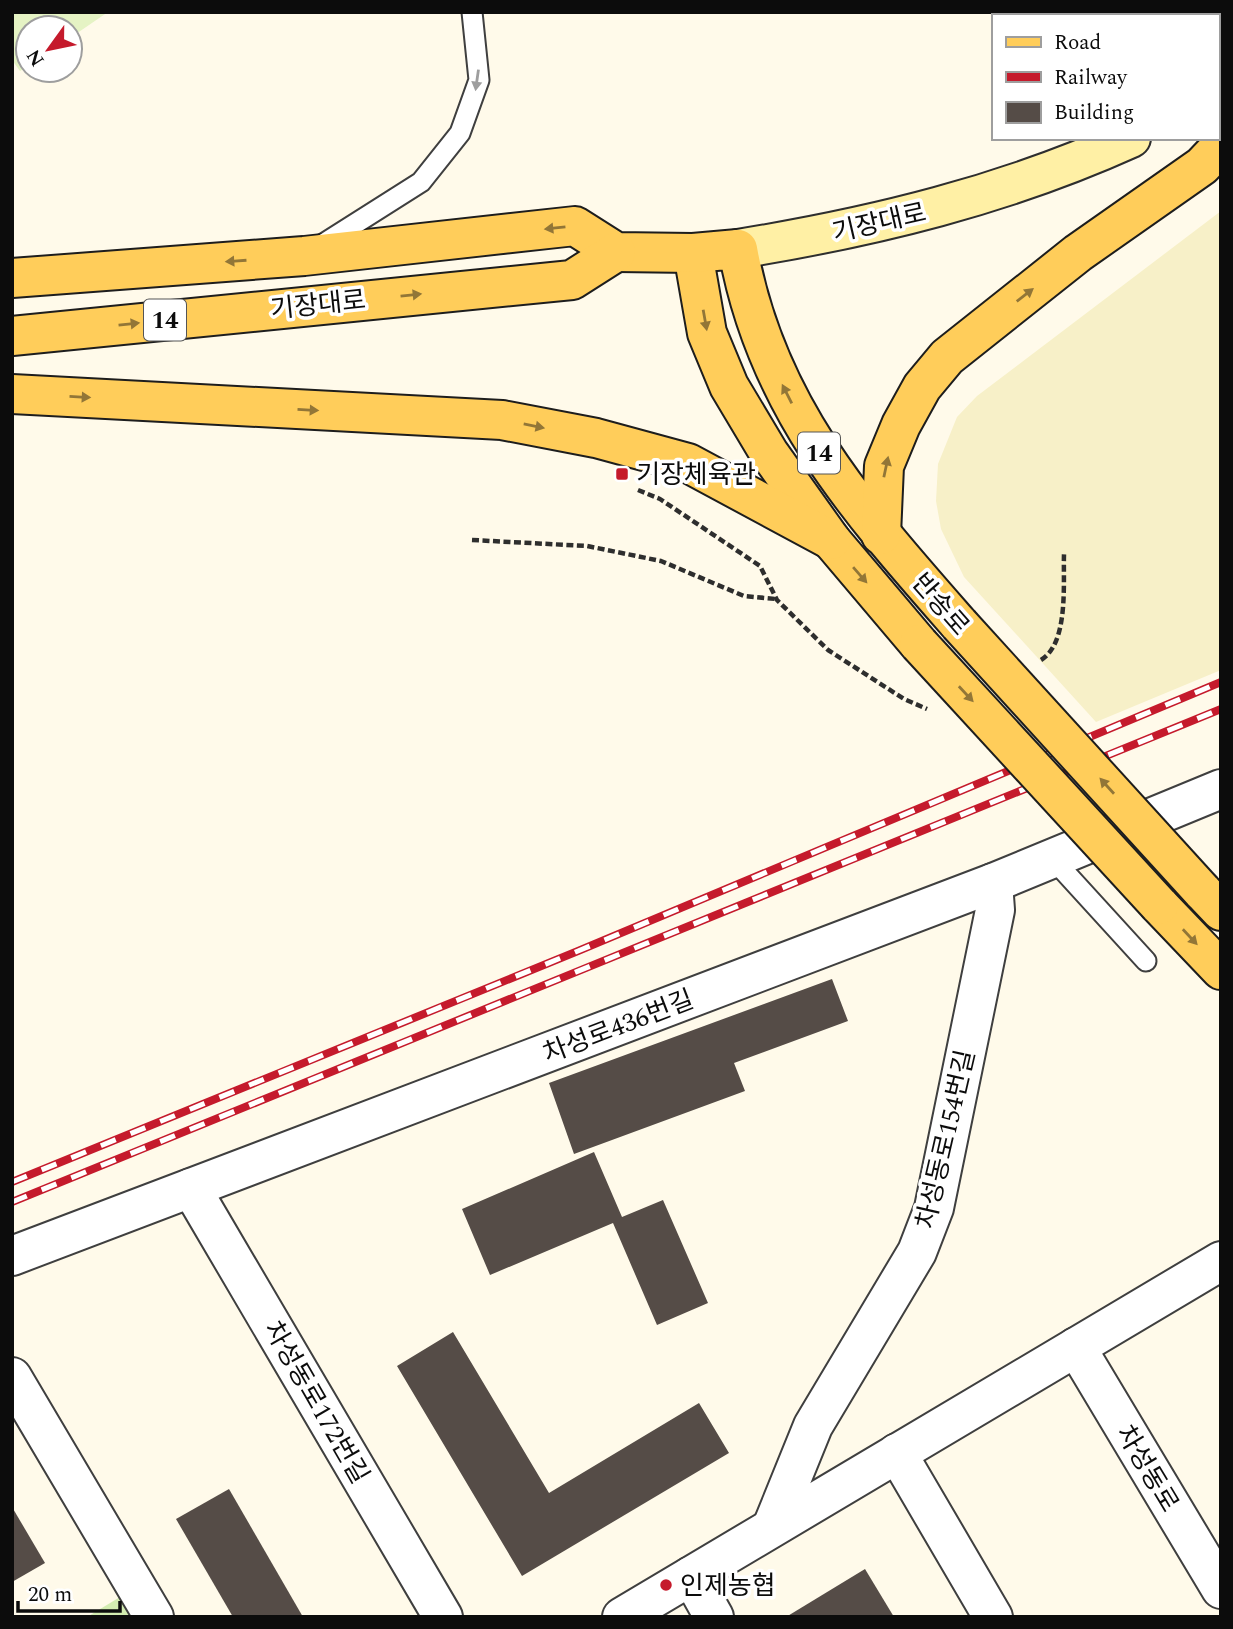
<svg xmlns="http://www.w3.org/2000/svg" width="1233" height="1629" viewBox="0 0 1233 1629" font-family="Spectral,'Noto Sans KR',serif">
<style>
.farmland{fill:#f7f0c8}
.green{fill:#d3ecb1}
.pitch{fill:#e5f3c4}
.building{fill:#554c47}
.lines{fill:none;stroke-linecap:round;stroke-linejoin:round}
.lane-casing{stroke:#3f3f3f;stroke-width:23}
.street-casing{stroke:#3f3f3f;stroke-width:42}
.secondary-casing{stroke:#2e2e2e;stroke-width:42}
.primary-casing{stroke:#1d1d1d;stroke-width:42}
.path{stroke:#2e2e2e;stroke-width:4.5;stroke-dasharray:7 3.5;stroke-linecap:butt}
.lane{stroke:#fff;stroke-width:19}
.street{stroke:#fff;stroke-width:38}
.secondary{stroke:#fff0a5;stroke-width:38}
.primary{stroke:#ffcd5a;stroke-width:38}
.rail-casing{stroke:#c51a2c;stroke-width:8}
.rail{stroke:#fff;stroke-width:5;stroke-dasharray:16;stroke-linecap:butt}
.primary-bridge-casing{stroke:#1d1d1d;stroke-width:42;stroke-linecap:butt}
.primary-bridge{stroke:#ffcd5a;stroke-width:38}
.oneway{fill:#9e9e9e}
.oneway2{fill:#927637}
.poi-dot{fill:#c51a2c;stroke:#fff;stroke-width:2.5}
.labels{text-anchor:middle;stroke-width:7;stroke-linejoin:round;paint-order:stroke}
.shield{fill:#fff;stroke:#555;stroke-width:2}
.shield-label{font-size:24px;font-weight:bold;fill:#0c0c0c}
.street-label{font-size:26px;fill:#0c0c0c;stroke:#fff}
.poi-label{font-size:26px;fill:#0c0c0c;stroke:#fff;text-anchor:start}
</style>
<rect width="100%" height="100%" fill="#fffaea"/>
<polygon class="farmland" points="1221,211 1221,670 1096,722 964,577 941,529 936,501 938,464 957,417 977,396"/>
<polygon class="green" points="120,1597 132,1617 87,1617"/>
<polygon class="pitch" points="12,12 108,12 70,38 70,28 28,28 28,66 20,71 12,60"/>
<g class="building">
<polygon points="832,979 848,1021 734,1063 745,1091 574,1154 549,1083"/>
<polygon points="594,1152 622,1217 663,1200 708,1303 657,1325 613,1223 490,1275 462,1209"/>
<polygon points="453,1332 549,1493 699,1403 729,1453 522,1576 397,1366"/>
<polygon points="229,1489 303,1617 233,1617 176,1519"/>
<polygon points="12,1507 45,1563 12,1582"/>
<polygon points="865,1569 894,1617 786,1617"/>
</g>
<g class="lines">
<defs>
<g id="lane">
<polyline points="320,246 421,182 460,133 479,80 472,12"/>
<polyline points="1052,858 1146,961"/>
</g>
<g id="street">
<polyline points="191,1188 443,1617"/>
<polyline points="12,1256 993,883 1221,789"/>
<polyline points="1076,1347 1221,1589"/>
<polyline points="12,1377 154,1617"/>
<polyline points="897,1453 993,1617"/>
<polyline points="772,1527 813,1426 917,1252 934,1208 995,910 993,883"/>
<polyline points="691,1576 714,1617"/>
<polyline points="622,1617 1221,1261"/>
</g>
<g id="secondary">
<polyline points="1217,95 1221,93"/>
<path d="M738 249C874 227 1005 195 1131 138"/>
</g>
<g id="primary">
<polyline points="693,253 707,333 729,386 769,453 831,540 919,644"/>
<path d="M12 278 304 256 575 226 616 252 693 253 738 249C765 405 858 509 959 624"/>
<polyline points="12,336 572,280 616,252"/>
<polyline points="12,394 502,420 596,438 688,463 831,540"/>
<polyline points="881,535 884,466 901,425 922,387 947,357 1078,253 1202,166 1221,146"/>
<polyline points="1202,891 1221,911"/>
<polyline points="1159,905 1221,970"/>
</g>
</defs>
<use href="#lane" class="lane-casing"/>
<use href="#street" class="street-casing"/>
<use href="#secondary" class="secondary-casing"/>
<use href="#primary" class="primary-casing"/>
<g class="path">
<polyline points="638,490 660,499 760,566 777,600 828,650 904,699 927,709"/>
<polyline points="472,540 587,546 661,561 744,596 776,599"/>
<path d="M1041 660C1069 643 1063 583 1064 554"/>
</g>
<use href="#lane" class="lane"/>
<use href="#street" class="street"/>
<use href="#secondary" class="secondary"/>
<use href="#primary" class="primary"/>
<defs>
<g id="rail">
<polyline points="12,1182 578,951 1221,682"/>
<polyline points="12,1202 1221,709"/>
</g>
</defs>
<use href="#rail" class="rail-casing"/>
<use href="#rail" class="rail"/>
<defs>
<g id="primary-bridge">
<polyline points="959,624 1202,891"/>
<polyline points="919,644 1159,905"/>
</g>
</defs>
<use href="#primary-bridge" class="primary-bridge-casing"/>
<use href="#primary-bridge" class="primary-bridge"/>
</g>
<defs><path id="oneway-solid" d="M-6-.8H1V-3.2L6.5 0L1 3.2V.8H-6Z" transform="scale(1.75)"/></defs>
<use class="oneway" href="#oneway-solid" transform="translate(477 80) rotate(98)"/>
<g class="oneway2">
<use href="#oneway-solid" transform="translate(555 228) rotate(174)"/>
<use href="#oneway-solid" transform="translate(236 261) rotate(176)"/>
<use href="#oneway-solid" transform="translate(411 295) rotate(-6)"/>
<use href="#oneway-solid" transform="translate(1025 295) rotate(-38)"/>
<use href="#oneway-solid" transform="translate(705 320) rotate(80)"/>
<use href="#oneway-solid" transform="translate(129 324) rotate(-6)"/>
<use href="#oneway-solid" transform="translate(787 394) rotate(-117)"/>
<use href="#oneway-solid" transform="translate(80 397) rotate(3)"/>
<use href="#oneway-solid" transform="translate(308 410) rotate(3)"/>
<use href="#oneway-solid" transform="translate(534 426) rotate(11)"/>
<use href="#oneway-solid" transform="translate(886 467) rotate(-78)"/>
<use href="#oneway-solid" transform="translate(860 575) rotate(49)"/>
<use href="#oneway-solid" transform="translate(966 694) rotate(47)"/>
<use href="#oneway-solid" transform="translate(1107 786) rotate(-132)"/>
<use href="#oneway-solid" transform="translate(1190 937) rotate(47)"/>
</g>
<g class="poi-dot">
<rect x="615" y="467" width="14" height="14" rx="3.5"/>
<circle cx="666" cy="1585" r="7"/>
</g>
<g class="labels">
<g class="shield">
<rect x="144" y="299.5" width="42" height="41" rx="5"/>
<rect x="798" y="432.5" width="42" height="41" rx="5"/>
</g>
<g class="shield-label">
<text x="165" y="328">14</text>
<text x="819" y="461">14</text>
</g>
<g class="street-label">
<text transform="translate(879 222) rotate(-13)" y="9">기장대로</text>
<text transform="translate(318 304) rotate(-6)" y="9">기장대로</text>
<text transform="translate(941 604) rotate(49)" y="9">반송로</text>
<text transform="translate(618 1026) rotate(-21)" y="9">차성로436번길</text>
<text transform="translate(945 1139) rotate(-77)" y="9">차성동로154번길</text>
<text transform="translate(317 1402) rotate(60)" y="9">차성동로172번길</text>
<text transform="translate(1148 1468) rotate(59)" y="9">차성동로</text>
</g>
<g class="poi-label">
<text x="636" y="483">기장체육관</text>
<text x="680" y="1594">인제농협</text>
</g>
</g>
<rect width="1233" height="1629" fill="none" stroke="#0c0c0c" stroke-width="28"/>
<rect x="992" y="14" width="228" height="126" fill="#ffffff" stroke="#9e9e9e" stroke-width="2"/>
<rect x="1006" y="37" width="35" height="10" fill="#ffcd5a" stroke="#9e9e9e" stroke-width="2"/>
<text x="1054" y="49" font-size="21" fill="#0c0c0c">Road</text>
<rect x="1006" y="72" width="35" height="10" fill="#c51a2c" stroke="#9e9e9e" stroke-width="2"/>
<text x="1054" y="84" font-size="21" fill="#0c0c0c">Railway</text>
<rect x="1006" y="102" width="35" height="21" fill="#554c47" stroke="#9e9e9e" stroke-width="2"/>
<text x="1054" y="119" font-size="21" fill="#0c0c0c">Building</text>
<g transform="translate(49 49) rotate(237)"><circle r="33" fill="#ffffff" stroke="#9e9e9e" stroke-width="2"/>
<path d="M0-5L12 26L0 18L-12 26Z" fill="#c51a2c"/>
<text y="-10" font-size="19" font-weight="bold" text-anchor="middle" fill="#0c0c0c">N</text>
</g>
<path d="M18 1601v10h102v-10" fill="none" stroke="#0c0c0c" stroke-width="3.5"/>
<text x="28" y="1601" font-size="21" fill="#0c0c0c" stroke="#ffffff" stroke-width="5" paint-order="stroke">20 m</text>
</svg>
